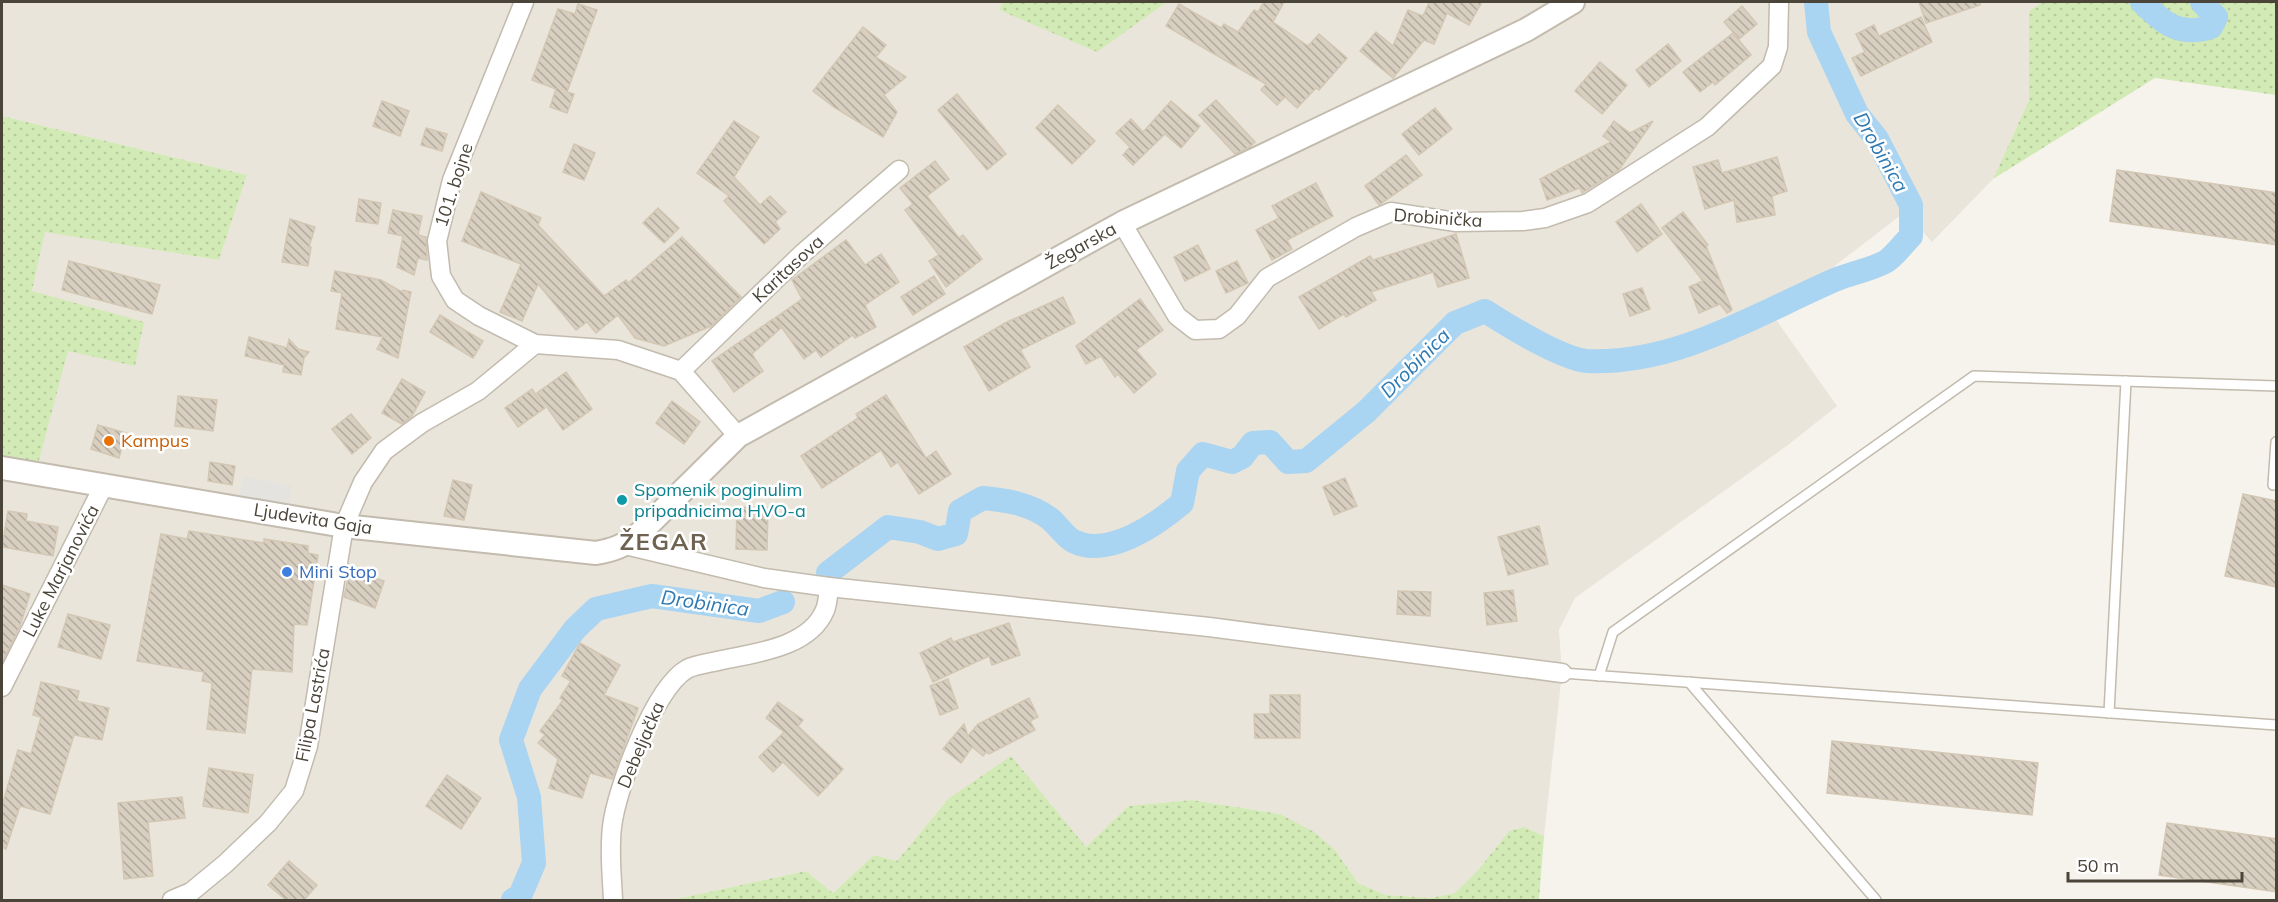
<svg xmlns="http://www.w3.org/2000/svg" width="2278" height="902" viewBox="0 0 2278 902" font-family="Mulish,sans-serif">
<style>
.residential{fill:#eae5da}
.grass{fill:url(#grass-dots)}
.parking{fill:#e5e3e0}
.lines{fill:none;stroke-linecap:round;stroke-linejoin:round}
.canal{stroke:#a9d4f2;stroke-width:24}
.building{fill:url(#building-back-hatch);stroke:#d3c7b4;stroke-width:1.5}
.service-casing{stroke:#c2bbae;stroke-width:12}
.minor-casing{stroke:#c2bbae;stroke-width:21}
.tertiary-casing{stroke:#c2bbae;stroke-width:26}
.service{stroke:#fff;stroke-width:9}
.minor{stroke:#fff;stroke-width:18}
.tertiary{stroke:#fff;stroke-width:22}
.food-dot{fill:#e8710a;stroke:#fff;stroke-width:2}
.culture-dot{fill:#0f9aa8;stroke:#fff;stroke-width:2}
.shop-dot{fill:#3f7fe0;stroke:#fff;stroke-width:2}
.labels{text-anchor:middle;stroke-width:5;stroke-linejoin:round;paint-order:stroke}
.street-label{font-size:18px;fill:#4b4439;stroke:#fff}
.food-label{font-size:18px;fill:#c56008;stroke:#fff;text-anchor:start}
.culture-label{font-size:18px;fill:#0d838f;stroke:#fff;text-anchor:start}
.shop-label{font-size:18px;fill:#366cbe;stroke:#fff;text-anchor:start}
.water-label{font-size:20px;font-style:italic;fill:#2e7ab2;stroke:#fff}
.district-label{font-size:24px;font-weight:bold;letter-spacing:1.5px;fill:#6e6250;stroke:#fff}
</style>
<defs>
<pattern id="grass-dots" width="8" height="8" patternUnits="userSpaceOnUse" patternTransform="scale(1.5)"><rect width="8" height="8" fill="#d2eab5"/><path d="M2 2h.1M6 6h.1" fill="none" stroke="#b6ca9c" stroke-width="1.8" stroke-linecap="round"/></pattern>
<pattern id="building-back-hatch" width="6" height="6" patternUnits="userSpaceOnUse" patternTransform="scale(1.5)"><rect width="6" height="6" fill="#d8cfc1"/><path d="M-1 5l2 2M0 0l6 6M5-1l2 2" fill="none" stroke="#b1aa9e"/></pattern>
</defs>
<rect width="100%" height="100%" fill="#f6f3ec"/>
<polygon class="residential" points="2,2 1002,2 999,10 1097,51 1167,2 2043,2 2029,11 2029,100 1993,179 1932,242 1905,212 1772,314 1837,406 1788,445 1575,598 1559,630 1562,673 1544,836 1524,827 1509,831 1479,869 1455,893 1431,898 1386,895 1358,883 1335,850 1280,814 1192,800 1128,806 1086,847 948,799 897,861 874,855 833,893 806,871 672,900 2,900 2,283 32,291 45,231 219,260 247,175 2,116"/>
<g class="grass">
<polygon points="1002,2 1167,2 1097,52 999,10"/>
<polygon points="2043,2 2276,2 2276,95 2155,78 1993,179 2029,100 2029,11"/>
<polygon points="2,116 247,175 219,260 45,232 32,291 144,322 135,366 68,351 35,475 2,468"/>
<polygon points="1011,756 1086,847 1128,806 1192,800 1280,814 1314,832 1335,850 1358,883 1386,895 1431,898 1455,893 1479,869 1509,831 1524,827 1544,836 1539,900 672,900 806,871 833,893 874,855 897,861 948,799"/>
</g>
<polygon class="parking" points="243,476 292,486 286,516 236,507"/>
<g class="lines">
<g class="canal">
<path d="M2142 2C2163 23 2179 37 2211 27L2216 17 2202 2"/>
<path d="M828 573 888 527 920 532 938 539 956 534 960 511 983 498C1006 500 1030 504 1049 518 1057 524 1064 536 1073 541 1108 559 1157 524 1182 503L1188 471 1203 454 1232 462 1242 457 1253 443 1270 442 1288 462 1306 461 1366 412 1455 323 1485 311C1507 325 1562 359 1587 361 1677 365 1758 313 1837 279 1852 273 1870 270 1885 262 1894 257 1903 244 1911 236V205L1877 139 1857 114 1819 32 1816 2"/>
<polyline points="513,900 520,896 534,863 529,797 511,740 530,689 575,629 596,609 652,596 759,611 783,602"/>
</g>
</g>
<g class="building">
<polygon points="1264,2 1284,2 1273,22 1308,46 1319,34 1347,58 1319,90 1316,88 1297,108 1285,97 1277,105 1261,90 1266,84 1166,26 1179,4 1221,28 1224,24 1238,32 1254,10 1258,12"/>
<polygon points="1427,2 1482,2 1469,25 1447,13 1434,44 1424,40 1393,78 1360,51 1376,32 1393,46 1408,10 1423,16 1429,3"/>
<polygon points="1919,2 1980,2 1980,5 1926,23"/>
<polygon points="578,4 597,10 567,92 574,94 567,113 550,107 556,89 532,80 558,9 575,14"/>
<polygon points="1742,6 1757,24 1739,39 1724,22"/>
<polygon points="1921,17 1932,42 1861,76 1852,58 1865,52 1856,34 1874,25 1879,36"/>
<polygon points="863,27 886,45 876,57 906,77 884,95 897,112 883,137 835,108 813,91"/>
<polygon points="1733,33 1751,55 1715,85 1713,82 1700,92 1683,72"/>
<polygon points="1668,44 1681,61 1649,87 1636,70"/>
<polygon points="1600,62 1627,85 1602,114 1575,91"/>
<polygon points="957,94 1006,154 987,170 938,110"/>
<polygon points="1216,100 1255,142 1250,147 1235,154 1199,115"/>
<polygon points="382,101 409,111 400,136 373,126"/>
<polygon points="1171,101 1200,126 1181,148 1165,134 1133,165 1123,155 1130,147 1116,133 1131,119 1143,132"/>
<polygon points="1058,105 1095,141 1072,164 1036,128"/>
<polygon points="1435,108 1452,129 1419,155 1402,134"/>
<polygon points="734,121 759,137 734,177 760,205 770,196 786,212 775,222 780,229 764,244 724,201 729,196 697,173"/>
<polygon points="1614,121 1630,133 1653,121 1619,170 1582,193 1580,188 1547,200 1540,179 1611,142 1603,136"/>
<polygon points="426,128 447,134 442,151 421,145"/>
<polygon points="574,144 595,153 584,180 563,172"/>
<polygon points="1406,155 1422,175 1379,205 1365,186"/>
<polygon points="1777,157 1787,191 1772,196 1775,215 1737,222 1734,200 1705,209 1693,167 1718,160 1722,173"/>
<polygon points="935,161 949,179 927,196 959,238 963,235 982,259 946,287 929,261 939,255 905,210 913,204 900,188"/>
<polygon points="2117,170 2277,193 2277,245 2110,221"/>
<polygon points="1316,183 1333,216 1287,240 1292,249 1272,260 1256,230 1279,218 1272,206"/>
<polygon points="481,192 541,218 538,225 604,296 626,280 628,283 682,237 741,297 711,326 664,346 635,338 618,315 596,333 587,322 576,330 538,284 522,321 500,312 521,264 462,241"/>
<polygon points="359,199 381,203 378,224 356,221"/>
<polygon points="1641,204 1662,234 1637,252 1616,222"/>
<polygon points="658,208 679,228 664,243 643,223"/>
<polygon points="393,210 422,216 418,235 426,237 427,256 427,260 418,258 414,275 397,267 403,236 388,233"/>
<polygon points="1683,212 1708,245 1706,246 1732,310 1727,313 1720,304 1699,313 1689,287 1703,281 1662,228"/>
<polygon points="290,219 315,227 309,247 311,247 308,266 282,262"/>
<polygon points="1456,234 1469,278 1438,287 1433,272 1371,292 1376,300 1346,317 1344,314 1319,329 1299,297 1370,256 1373,260"/>
<polygon points="846,240 865,265 881,254 899,282 865,305 876,327 855,338 853,335 821,357 816,350 804,359 775,318 802,299 792,280"/>
<polygon points="1198,245 1210,269 1185,281 1174,257"/>
<polygon points="69,261 160,285 152,314 62,290"/>
<polygon points="1237,261 1248,283 1226,293 1216,271"/>
<polygon points="335,271 381,280 402,292 403,290 411,292 398,358 377,349 383,337 336,329 342,293 331,291"/>
<polygon points="934,276 945,294 913,315 901,297"/>
<polygon points="1642,288 1650,309 1630,316 1623,294"/>
<polygon points="1063,297 1075,323 1020,350 1030,367 989,391 964,347 1005,323"/>
<polygon points="1140,299 1163,330 1136,350 1156,374 1134,393 1118,374 1115,377 1101,356 1086,364 1076,346"/>
<polygon points="440,315 483,341 473,358 430,332"/>
<polygon points="773,319 781,328 752,354 763,371 734,392 712,361"/>
<polygon points="249,337 287,348 289,339 298,349 309,352 304,358 301,375 283,372 284,365 245,356"/>
<polygon points="566,372 592,409 563,430 537,393"/>
<polygon points="402,379 425,392 412,416 402,424 382,413"/>
<polygon points="532,389 545,408 518,427 505,408"/>
<polygon points="886,395 926,458 936,451 951,474 919,494 898,462 891,467 881,450 822,488 801,456 858,418 856,414"/>
<polygon points="178,396 217,400 213,431 175,426"/>
<polygon points="672,401 700,422 684,444 656,423"/>
<polygon points="351,414 371,438 352,454 332,429"/>
<polygon points="98,425 126,433 119,458 91,449"/>
<polygon points="210,462 235,466 232,485 208,481"/>
<polygon points="1345,478 1357,506 1334,515 1323,487"/>
<polygon points="453,480 472,485 464,520 444,516"/>
<polygon points="2243,494 2277,501 2277,587 2225,576"/>
<polygon points="737,507 768,508 767,550 736,549"/>
<polygon points="8,511 27,514 26,521 58,527 53,556 2,547"/>
<polygon points="1539,526 1548,564 1508,575 1498,537"/>
<polygon points="189,531 264,543 264,539 308,546 308,553 318,555 307,625 294,624 292,672 252,669 245,733 207,729 212,683 202,681 204,672 137,661 161,534 187,539"/>
<polygon points="350,570 384,581 375,608 344,597"/>
<polygon points="2,585 30,594 20,626 2,663"/>
<polygon points="1513,590 1517,621 1487,625 1484,593"/>
<polygon points="1398,591 1431,592 1430,616 1397,614"/>
<polygon points="68,614 110,625 101,659 58,647"/>
<polygon points="1009,623 1020,655 992,665 989,656 933,682 920,653 951,638 953,642"/>
<polygon points="580,643 620,665 604,695 638,708 612,779 590,773 582,798 549,788 558,759 538,743 545,735 540,731 563,700 560,698 571,681 562,676"/>
<polygon points="948,679 958,708 940,715 930,686"/>
<polygon points="41,682 79,691 77,701 109,708 102,740 74,735 50,814 20,806 6,849 2,847 2,806 18,750 31,754 41,717 33,715"/>
<polygon points="1270,695 1300,695 1300,738 1255,738 1254,714 1270,714"/>
<polygon points="1029,698 1038,717 1030,721 1035,730 989,754 986,752 983,756 972,747 961,763 943,749 964,724 968,736 978,724"/>
<polygon points="778,702 803,720 798,726 843,769 818,796 783,762 773,772 759,757 784,732 766,718"/>
<polygon points="1832,741 2038,763 2032,815 1827,793"/>
<polygon points="209,768 253,775 248,813 203,806"/>
<polygon points="447,775 481,798 461,829 426,806"/>
<polygon points="182,797 185,818 148,822 153,876 124,879 118,803"/>
<polygon points="2167,823 2277,839 2277,892 2159,875"/>
<polygon points="289,861 317,885 304,900 286,900 268,885"/>
</g>
<g class="lines">
<defs>
<g id="service">
<polyline points="2273,485 2276,442"/>
<polyline points="1562,673 2276,725"/>
<polyline points="1599,676 1613,632 1974,376 2276,386"/>
<polyline points="1689,682 1876,900"/>
<polyline points="2109,713 2126,381"/>
</g>
<g id="minor">
<polyline points="524,2 452,180 437,241 441,276 455,300 479,316 535,344 618,350 681,371 738,436"/>
<polyline points="1122,223 1177,316 1195,330 1219,329 1237,316 1267,278 1356,227 1391,212 1456,222 1523,221 1545,218 1588,203 1707,127 1772,66 1778,47 1779,2"/>
<polyline points="681,371 803,253 899,170"/>
<polyline points="625,545 764,578 829,587 1209,627 1562,673"/>
<polyline points="2,687 103,487"/>
<polyline points="172,900 191,892 225,864 268,823 294,791 308,746 344,526 363,482 384,451 422,423 478,391 535,344"/>
<path d="M613 900C612 876 609 852 612 827 616 790 654 688 687 669 697 664 711 663 722 660 756 653 810 647 825 610 828 603 828 594 829 587"/>
</g>
<path id="tertiary" d="M2 468 344 526 596 553C613 550 624 546 638 535L738 436 1122 223 1526 30 1573 2"/>
</defs>
<use href="#service" class="service-casing"/>
<use href="#minor" class="minor-casing"/>
<use href="#tertiary" class="tertiary-casing"/>
<use href="#service" class="service"/>
<use href="#minor" class="minor"/>
<use href="#tertiary" class="tertiary"/>
</g>
<circle class="food-dot" cx="109" cy="441" r="6"/>
<circle class="culture-dot" cx="622" cy="500" r="6"/>
<circle class="shop-dot" cx="287" cy="572" r="6"/>
<g class="labels">
<g class="street-label">
<text transform="translate(454 185) rotate(-72)" y="6">101. bojne</text>
<text transform="translate(1438 218) rotate(4)" y="6">Drobinička</text>
<text transform="translate(1081 246) rotate(-29)" y="6">Žegarska</text>
<text transform="translate(788 269) rotate(-43)" y="6">Karitasova</text>
<text transform="translate(313 519) rotate(9)" y="6">Ljudevita Gaja</text>
<text transform="translate(61 571) rotate(-63)" y="6">Luke Marjanovića</text>
<text transform="translate(313 705) rotate(-79)" y="6">Filipa Lastrića</text>
<text transform="translate(641 745) rotate(-67)" y="6">Debeljačka</text>
</g>
<g class="food-label">
<text x="121" y="447">Kampus</text>
</g>
<g class="culture-label">
<text x="634" y="496">Spomenik poginulim<tspan x="634" dy="21">pripadnicima HVO-a</tspan></text>
</g>
<g class="shop-label">
<text x="299" y="578">Mini Stop</text>
</g>
<g class="water-label">
<text transform="translate(1881 152) rotate(60)" y="7">Drobinica</text>
<text transform="translate(1415 363) rotate(-45)" y="7">Drobinica</text>
<text transform="translate(705 603) rotate(8)" y="7">Drobinica</text>
</g>
<g class="district-label">
<text x="664" y="550">ŽEGAR</text>
</g>
</g>
<rect width="2278" height="902" fill="none" stroke="#4b4439" stroke-width="6"/>
<path d="M2068 872v9h174v-9" fill="none" stroke="#4b4439" stroke-width="3"/>
<text x="2077" y="872" font-size="18" fill="#4b4439" stroke="#ffffff" stroke-width="4.5" paint-order="stroke">50 m</text>
</svg>
